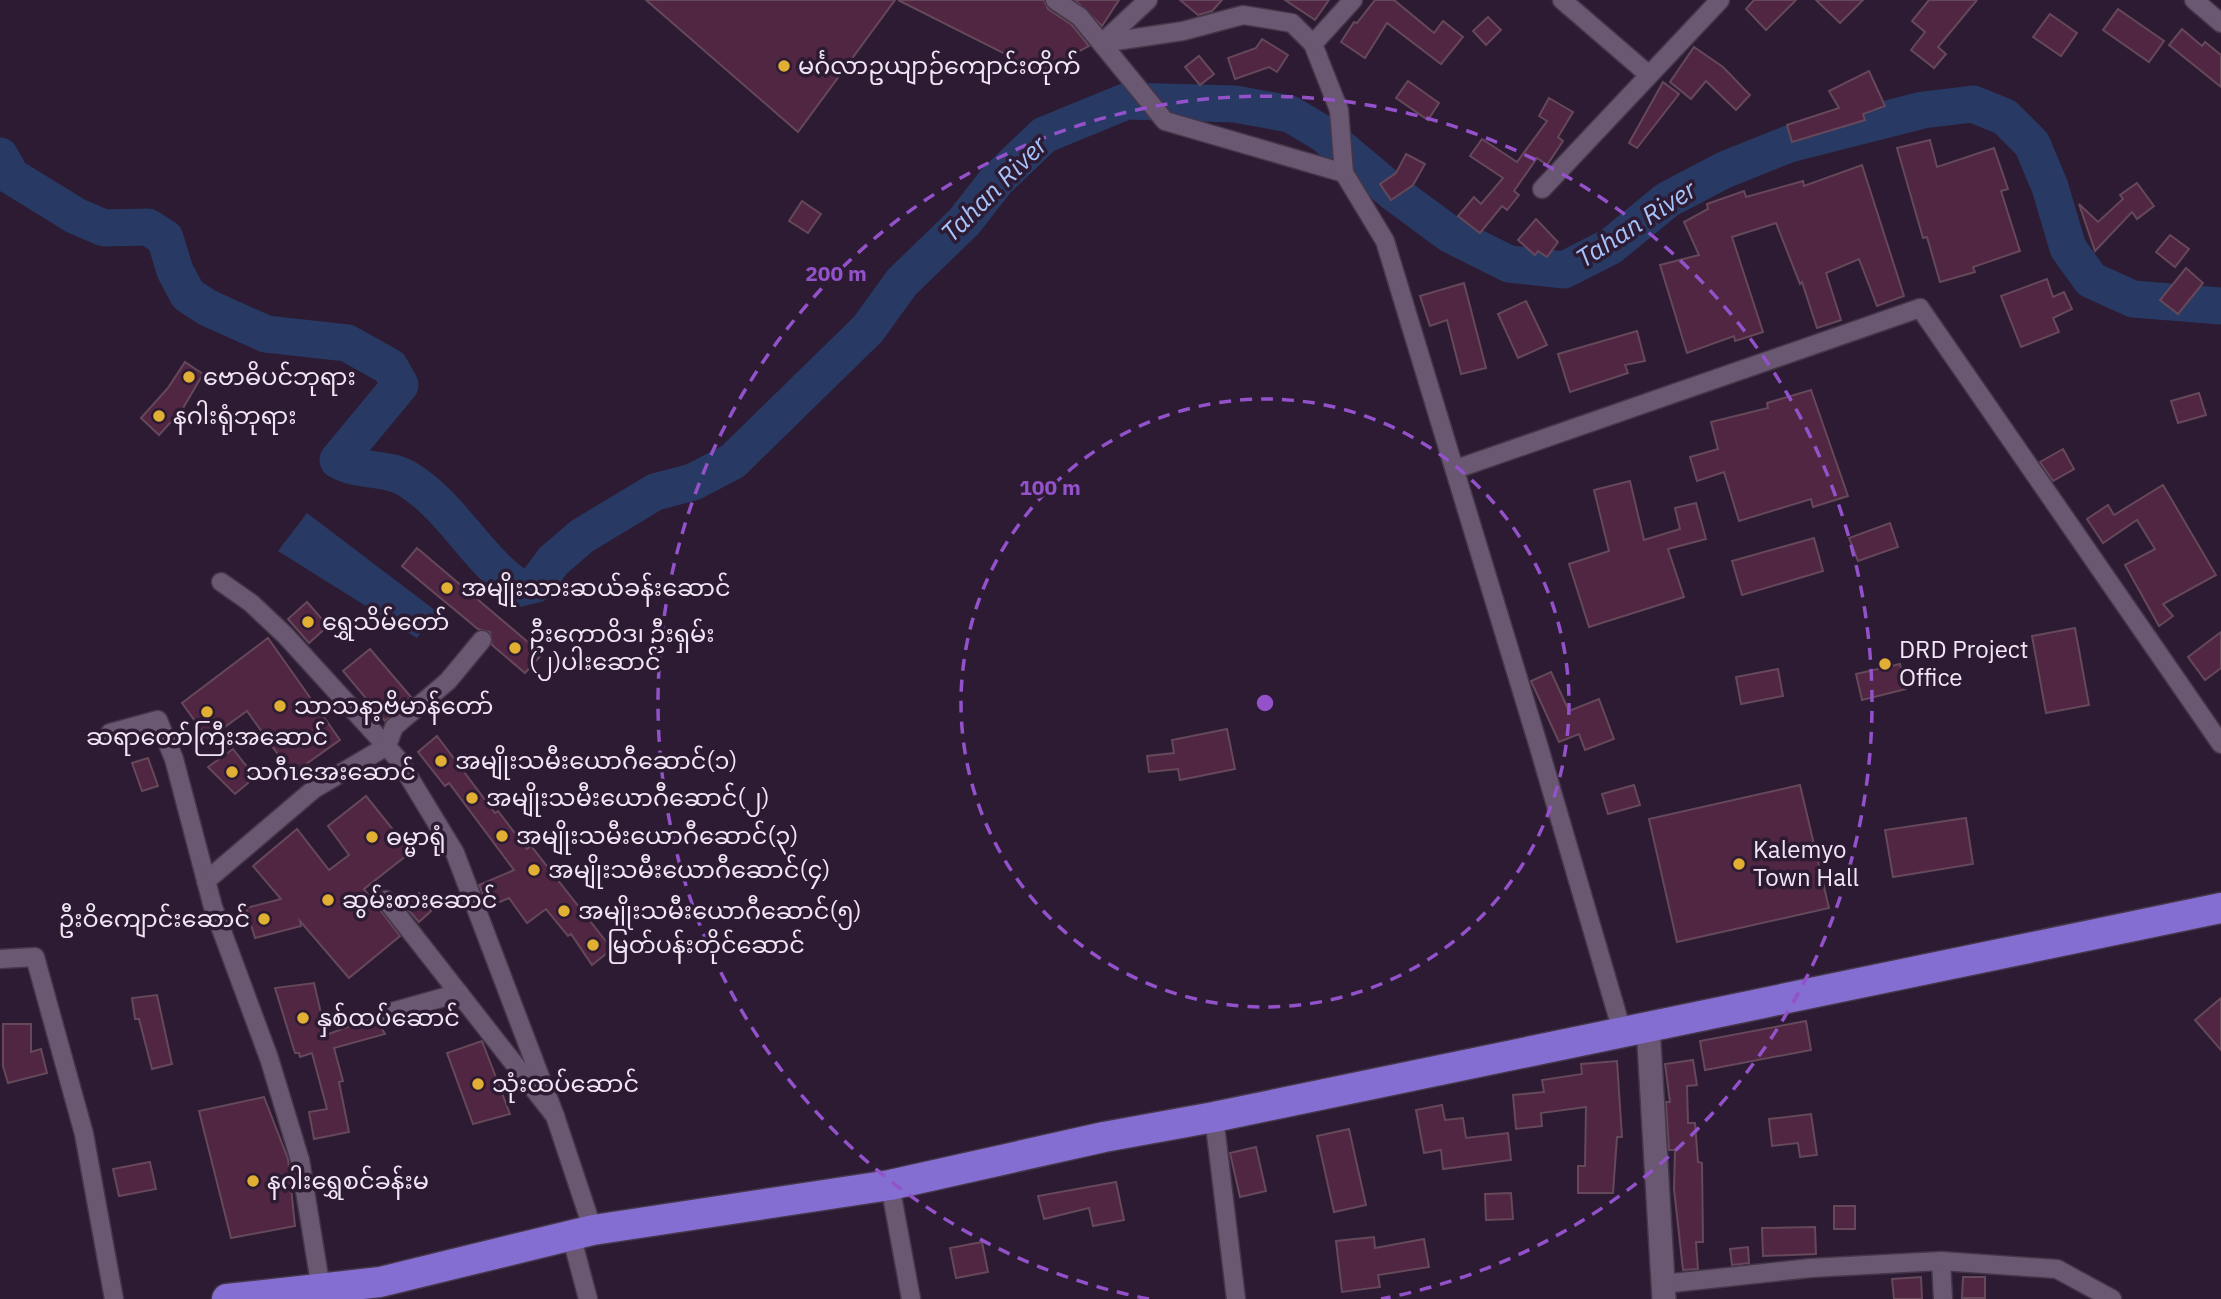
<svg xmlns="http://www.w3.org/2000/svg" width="2221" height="1299" viewBox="0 0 2221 1299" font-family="'IBM Plex Sans','Noto Sans Myanmar',sans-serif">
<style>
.water{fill:#283a63}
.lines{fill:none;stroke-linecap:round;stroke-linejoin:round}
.river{stroke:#283a63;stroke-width:37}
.building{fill:#512642;stroke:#654859;stroke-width:2}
.minor-casing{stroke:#453649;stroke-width:21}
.tertiary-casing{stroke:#453649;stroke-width:26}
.trunk-casing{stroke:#453649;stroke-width:33}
.minor{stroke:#6a5771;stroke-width:18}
.tertiary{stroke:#6a5771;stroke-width:23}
.trunk{stroke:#856ed1;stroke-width:30}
.ring{fill:none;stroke:#9351ca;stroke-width:3.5;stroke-dasharray:12 9}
.poi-dot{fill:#e1af34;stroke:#2c1b32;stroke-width:2.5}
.labels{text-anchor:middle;stroke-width:7;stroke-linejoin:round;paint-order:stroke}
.poi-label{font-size:24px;fill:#f1e6f5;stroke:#2c1b32;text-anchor:start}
.water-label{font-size:26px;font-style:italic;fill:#a8c2fa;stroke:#2c1b32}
.centre{fill:#9351ca;stroke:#2c1b32;stroke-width:3.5}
.ring-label{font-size:21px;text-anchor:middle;font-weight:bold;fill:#9351ca;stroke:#2c1b32;stroke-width:7;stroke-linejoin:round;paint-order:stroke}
</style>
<rect width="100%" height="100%" fill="#2c1b32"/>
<polygon class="water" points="307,513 436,611 417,638 278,551"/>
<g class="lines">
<path class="river" d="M0 156 11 176 76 216 104 228 148 227 165 238 175 271 188 295 208 308 266 334 347 343 390 367 400 385 338 460C360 473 388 466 409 480 454 509 477 560 520 588L536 584 553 561 582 536 655 492 693 482 733 461 868 329 902 282 964 222 996 181 1044 135 1127 101 1235 104 1290 114 1325 135 1394 193 1451 235 1509 264 1564 270 1611 246 1667 200 1724 170 1789 144 1923 110 1973 104 2005 117 2032 144 2050 187 2068 248 2091 280 2133 299 2221 306"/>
</g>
<g class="building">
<polygon points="646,0 895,0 798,132"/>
<polygon points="898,0 1044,0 1048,9 1072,25 1089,46 1041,72"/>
<polygon points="1075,0 1119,0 1102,26"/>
<polygon points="1180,0 1222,0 1212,11 1198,15"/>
<polygon points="1285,0 1329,0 1315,20"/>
<polygon points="1375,0 1394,0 1434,33 1443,21 1463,37 1441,64 1387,23 1365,58 1341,42 1354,22 1357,23"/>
<polygon points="1754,0 1796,0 1766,30 1746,9"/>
<polygon points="1816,0 1863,0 1840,23"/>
<polygon points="1929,0 1977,0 1938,47 1946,54 1934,68 1911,50 1925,32 1912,21"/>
<polygon points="2118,9 2164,41 2149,62 2103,30"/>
<polygon points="2050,14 2077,33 2061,56 2033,37"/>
<polygon points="1488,17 1501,30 1486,45 1473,31"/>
<polygon points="2182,29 2202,46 2205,42 2221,55 2221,87 2169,45"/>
<polygon points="1262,39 1288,55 1277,72 1269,67 1235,79 1228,58 1256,48"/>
<polygon points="1694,47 1723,67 1750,95 1736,110 1706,81 1691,99 1670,82"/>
<polygon points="1199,56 1214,74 1200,85 1185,67"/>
<polygon points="1869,71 1885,106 1863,114 1865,120 1792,142 1787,125 1839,108 1829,91"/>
<polygon points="1408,81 1439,103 1428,120 1396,98"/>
<polygon points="1663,82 1679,94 1637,148 1629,143"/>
<polygon points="1549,98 1573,112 1558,137 1563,141 1547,165 1537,158 1514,191 1519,195 1507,210 1502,206 1480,233 1458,216 1474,197 1481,204 1503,178 1470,156 1482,139 1517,162 1547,121 1539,116"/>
<polygon points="1930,140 1937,167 1994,148 2008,189 2001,191 2020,251 1973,267 1975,272 1940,282 1927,237 1923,238 1897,148"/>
<polygon points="1406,154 1425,164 1413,185 1391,200 1380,184 1396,173"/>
<polygon points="1862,165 1904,296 1877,306 1859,259 1826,273 1841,320 1817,328 1802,282 1800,284 1776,223 1732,237 1763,332 1735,341 1734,336 1687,353 1660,265 1699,255 1684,222 1708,209 1707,204 1744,191 1746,197 1803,181 1804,186"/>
<polygon points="2137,183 2154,206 2137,219 2132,212 2095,251 2079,204 2098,222 2123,199 2120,195"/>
<polygon points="802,201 821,214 808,233 789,221"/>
<polygon points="1536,219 1558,242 1547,257 1538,251 1535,255 1518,240"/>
<polygon points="2170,235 2189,249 2175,267 2156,252"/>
<polygon points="2186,268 2203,283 2178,314 2160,300"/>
<polygon points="2047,279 2053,297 2064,292 2072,309 2053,318 2059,332 2021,347 2001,296"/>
<polygon points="1464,283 1486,368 1461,374 1447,320 1430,326 1420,296"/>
<polygon points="1526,301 1547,345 1518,358 1498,314"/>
<polygon points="1637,331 1645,361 1625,365 1628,373 1570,392 1558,354"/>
<polygon points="185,362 203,374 182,410 159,435 141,418 168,388"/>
<polygon points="1811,390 1848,496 1813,507 1811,499 1739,521 1724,472 1697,481 1690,457 1718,449 1711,422 1768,408 1767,403"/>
<polygon points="2199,393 2206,415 2178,423 2171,401"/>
<polygon points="2063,449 2074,469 2053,481 2040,462"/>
<polygon points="1630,481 1644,540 1680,529 1675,508 1696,503 1706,539 1668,549 1684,597 1589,627 1569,564 1609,551 1594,490"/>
<polygon points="2163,485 2216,575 2163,604 2173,616 2159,626 2125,565 2155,549 2137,520 2103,543 2087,519 2108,505 2114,515"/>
<polygon points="1890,523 1898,547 1858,561 1849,538"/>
<polygon points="1814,538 1823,571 1742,595 1732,561"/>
<polygon points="417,548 542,654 525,673 492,645 490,632 478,629 402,566"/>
<polygon points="307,602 328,626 309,643 288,619"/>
<polygon points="2075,628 2089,705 2046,713 2032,636"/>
<polygon points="2221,632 2221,668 2205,680 2188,657"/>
<polygon points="268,638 340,740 292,774 247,711 208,739 182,703"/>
<polygon points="370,649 411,697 385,721 343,671"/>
<polygon points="1900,664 1906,689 1862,700 1856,674"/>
<polygon points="1778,669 1783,696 1741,704 1736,677"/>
<polygon points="1551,672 1569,711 1599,699 1614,739 1585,750 1579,734 1559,742 1531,681"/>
<polygon points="1227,729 1235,769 1180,780 1178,769 1149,772 1147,756 1174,753 1172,740"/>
<polygon points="437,736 495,813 498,811 527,849 531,846 612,949 592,965 571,934 568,936 546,909 527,923 509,898 488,907 479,885 514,870 449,783 445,786 418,752"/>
<polygon points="233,749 255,777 235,794 208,767"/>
<polygon points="148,758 158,786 142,791 132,763"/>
<polygon points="1634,785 1640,805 1608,814 1602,794"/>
<polygon points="1800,785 1829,908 1677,942 1649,819"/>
<polygon points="366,796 411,852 364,889 400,936 349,978 300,921 301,926 255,938 246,908 281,899 253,866 297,829 329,870 349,855 328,826"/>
<polygon points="1966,818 1973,864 1893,877 1885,830"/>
<polygon points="419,893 431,911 419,922 405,906"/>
<polygon points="314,983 326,1035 375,1017 385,1034 334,1048 343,1081 339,1082 349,1132 314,1139 309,1112 327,1109 312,1053 300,1057 299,1053 295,1053 275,988"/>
<polygon points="157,995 172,1064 152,1069 139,1019 135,1019 132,998"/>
<polygon points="2221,998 2221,1050 2195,1020"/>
<polygon points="1806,1021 1811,1050 1705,1070 1700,1041"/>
<polygon points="3,1024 31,1024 31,1052 41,1049 47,1073 8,1083 3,1066"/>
<polygon points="482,1041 510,1114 473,1124 447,1053"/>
<polygon points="1693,1060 1697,1085 1687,1086 1688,1123 1695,1123 1698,1162 1702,1163 1703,1242 1696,1242 1698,1269 1683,1270 1674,1189 1675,1150 1669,1150 1666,1102 1670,1102 1665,1064"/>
<polygon points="1617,1061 1622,1137 1617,1137 1613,1193 1578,1193 1578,1166 1585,1166 1586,1107 1541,1113 1542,1126 1516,1129 1513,1095 1544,1092 1542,1080 1582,1074 1581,1064"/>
<polygon points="264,1097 288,1159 295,1226 231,1238 199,1111"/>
<polygon points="1442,1105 1445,1120 1463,1118 1466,1138 1508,1133 1511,1160 1443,1169 1441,1150 1424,1153 1416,1110"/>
<polygon points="1811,1114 1817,1155 1800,1157 1798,1143 1772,1146 1769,1119"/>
<polygon points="1349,1129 1366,1205 1334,1212 1317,1136"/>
<polygon points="1256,1147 1266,1191 1240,1197 1230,1153"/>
<polygon points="150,1162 156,1189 119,1196 113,1169"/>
<polygon points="1116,1182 1124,1220 1093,1226 1089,1208 1044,1219 1038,1196"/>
<polygon points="1511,1193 1513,1219 1486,1220 1485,1194"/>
<rect x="1834" y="1206" width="21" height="23"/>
<polygon points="1815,1227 1816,1254 1763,1256 1762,1228"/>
<polygon points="1374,1237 1375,1248 1424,1239 1429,1267 1378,1275 1380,1287 1342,1292 1336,1241"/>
<polygon points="982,1242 988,1272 956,1278 950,1248"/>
<polygon points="1748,1247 1749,1263 1732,1265 1730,1249"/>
<polygon points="1921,1277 1922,1299 1894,1299 1892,1279"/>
<polygon points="1963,1277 1985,1277 1985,1298 1962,1298"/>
</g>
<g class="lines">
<defs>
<g id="minor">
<polyline points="1055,0 1080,17 1165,121 1344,173 1385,241 1538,744 1622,1031"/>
<polyline points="1562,0 1649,75"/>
<polyline points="2194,0 2221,23"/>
<polyline points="1102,43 1183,31 1243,15 1292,23 1313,44 1339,110 1344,173"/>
<polyline points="1102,43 1148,0"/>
<polyline points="1313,44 1353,0"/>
<polyline points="1542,189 1720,0"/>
<polyline points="1456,469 1920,308 2221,744"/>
<polyline points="221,582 251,603 285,635 398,759 455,853 555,1116"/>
<polyline points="110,733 158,720 174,759 213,907 269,1058 300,1160 321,1289"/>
<polyline points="206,881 314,789 387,746 394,727 448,681 482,640"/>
<polyline points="386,900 555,1116 593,1230"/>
<polyline points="0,959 35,957 84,1134 114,1299"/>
<polyline points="388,1013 459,993"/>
<polyline points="1214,1117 1236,1299"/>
<polyline points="890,1185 911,1299"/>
<polyline points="571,1235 588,1299"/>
<polyline points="1941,1261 1943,1299"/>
<polyline points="1663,1284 1811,1268 1941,1261 2057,1269 2112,1299"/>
</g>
<polyline id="tertiary" points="1648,1026 1664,1299"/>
<polyline id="trunk" points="227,1299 380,1282 593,1230 890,1185 1104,1137 1214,1117 2221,908"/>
</defs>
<use href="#minor" class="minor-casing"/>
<use href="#tertiary" class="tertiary-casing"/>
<use href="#trunk" class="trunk-casing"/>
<use href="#minor" class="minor"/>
<use href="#tertiary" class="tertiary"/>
<use href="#trunk" class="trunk"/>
</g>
<g class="ring">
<circle cx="1265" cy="703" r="304"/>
<path d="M1149 1299A607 607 0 1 1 1381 1299"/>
</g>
<g class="poi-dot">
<circle cx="784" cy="66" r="7"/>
<circle cx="189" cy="377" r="7"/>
<circle cx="159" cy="416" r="7"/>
<circle cx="447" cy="588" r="7"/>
<circle cx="308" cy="622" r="7"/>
<circle cx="515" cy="648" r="7"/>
<circle cx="1885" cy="664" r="7"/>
<circle cx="280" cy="706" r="7"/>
<circle cx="207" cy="712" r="7"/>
<circle cx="441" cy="761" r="7"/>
<circle cx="232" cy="772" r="7"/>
<circle cx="472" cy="798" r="7"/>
<circle cx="502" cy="836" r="7"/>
<circle cx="372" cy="837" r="7"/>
<circle cx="1739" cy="864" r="7"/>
<circle cx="534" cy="870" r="7"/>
<circle cx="328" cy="900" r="7"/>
<circle cx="564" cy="911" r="7"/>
<circle cx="264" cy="919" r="7"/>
<circle cx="593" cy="945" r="7"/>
<circle cx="303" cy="1018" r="7"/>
<circle cx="478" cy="1084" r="7"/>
<circle cx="253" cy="1181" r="7"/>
</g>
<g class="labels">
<g class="poi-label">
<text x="798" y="74">မင်္ဂလာဥယျာဉ်ကျောင်းတိုက်</text>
<text x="203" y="385">ဗောဓိပင်ဘုရား</text>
<text x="173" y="424">နဂါးရုံဘုရား</text>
<text x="461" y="596">အမျိုးသားဆယ်ခန်းဆောင်</text>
<text x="322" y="630">ရွှေသိမ်တော်</text>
<text x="529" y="642">ဦးကောဝိဒ၊ ဦးရှမ်း<tspan x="529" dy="28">(၂)ပါးဆောင်</tspan></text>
<text x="1899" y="658">DRD Project<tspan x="1899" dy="28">Office</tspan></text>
<text x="294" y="714">သာသနာ့ဗိမာန်တော်</text>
<text x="207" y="745" text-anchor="middle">ဆရာတော်ကြီးအဆောင်</text>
<text x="455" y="769">အမျိုးသမီးယောဂီဆောင်(၁)</text>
<text x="246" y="780">သဂီၤအေးဆောင်</text>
<text x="486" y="806">အမျိုးသမီးယောဂီဆောင်(၂)</text>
<text x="516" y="844">အမျိုးသမီးယောဂီဆောင်(၃)</text>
<text x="386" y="845">ဓမ္မာရုံ</text>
<text x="1753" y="858">Kalemyo<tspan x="1753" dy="28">Town Hall</tspan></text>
<text x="548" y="878">အမျိုးသမီးယောဂီဆောင်(၄)</text>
<text x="342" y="908">ဆွမ်းစားဆောင်</text>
<text x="578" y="919">အမျိုးသမီးယောဂီဆောင်(၅)</text>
<text x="250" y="927" text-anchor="end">ဦးဝိကျောင်းဆောင်</text>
<text x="607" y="953">မြတ်ပန်းတိုင်ဆောင်</text>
<text x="317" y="1026">နှစ်ထပ်ဆောင်</text>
<text x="492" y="1092">သုံးထပ်ဆောင်</text>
<text x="267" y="1189">နဂါးရွှေစင်ခန်းမ</text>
</g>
<g class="water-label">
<text transform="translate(994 189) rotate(-45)" y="9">Tahan River</text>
<text transform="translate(1636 224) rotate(-33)" y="9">Tahan River</text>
</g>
</g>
<circle cx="1265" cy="703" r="10" class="centre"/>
<g class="ring-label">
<text x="836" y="281">200 m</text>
<text x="1050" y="495">100 m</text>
</g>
</svg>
